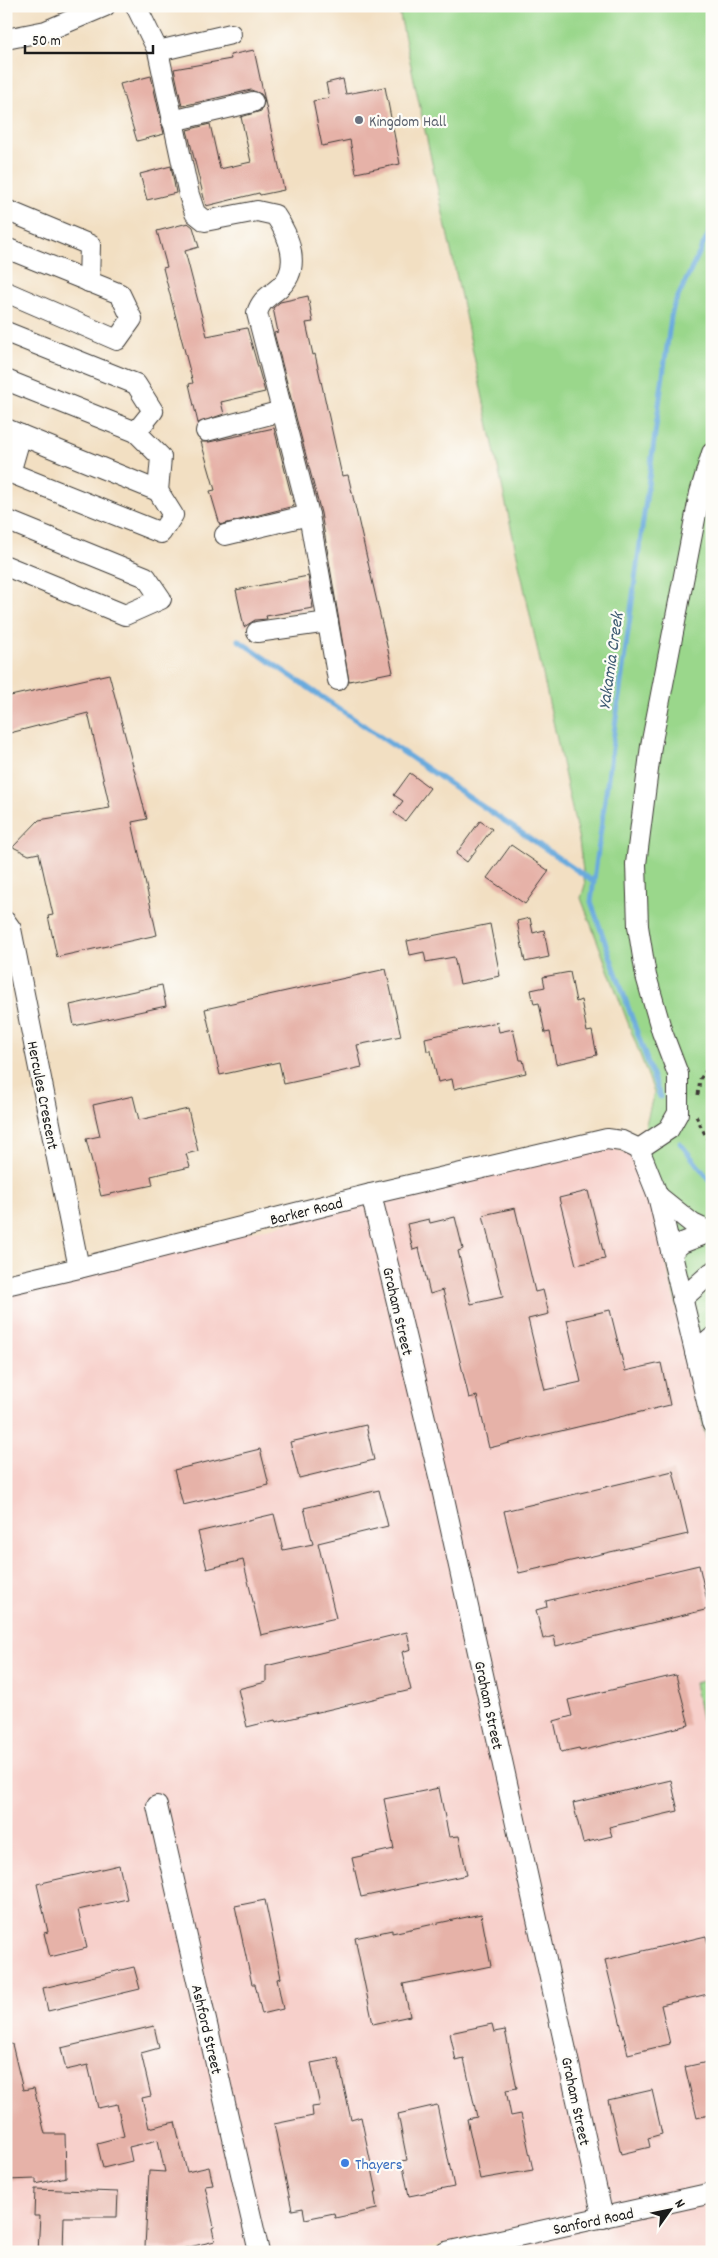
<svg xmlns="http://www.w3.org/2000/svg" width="718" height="2258" viewBox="0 0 718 2258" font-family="Dekko,sans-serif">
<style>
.built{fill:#f7d0cb}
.green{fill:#9ad78b;stroke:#5b7a54}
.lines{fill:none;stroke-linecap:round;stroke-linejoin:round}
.stream{stroke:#69aadd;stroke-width:5}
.building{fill:#e6b2a8}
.minor-casing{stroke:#3c3935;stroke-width:22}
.path{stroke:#3c3935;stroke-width:3;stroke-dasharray:4 4;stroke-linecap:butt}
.minor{stroke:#fff;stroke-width:20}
.worship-dot{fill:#6b7280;stroke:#fdfcf7;stroke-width:2}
.shop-dot{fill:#3f7fe0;stroke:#fdfcf7;stroke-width:2}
.labels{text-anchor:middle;stroke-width:4.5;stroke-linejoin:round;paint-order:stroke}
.worship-label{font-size:16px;fill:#5b616d;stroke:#fdfcf7;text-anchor:start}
.street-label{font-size:16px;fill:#1c1c1c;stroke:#fdfcf7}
.shop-label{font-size:16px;fill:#366cbe;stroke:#fdfcf7;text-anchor:start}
.water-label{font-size:18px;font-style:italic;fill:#3f5c73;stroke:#fdfcf7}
</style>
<rect width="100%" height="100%" fill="#fdfcf7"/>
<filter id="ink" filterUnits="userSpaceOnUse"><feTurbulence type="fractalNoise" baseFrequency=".02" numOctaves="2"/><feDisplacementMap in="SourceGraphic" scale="10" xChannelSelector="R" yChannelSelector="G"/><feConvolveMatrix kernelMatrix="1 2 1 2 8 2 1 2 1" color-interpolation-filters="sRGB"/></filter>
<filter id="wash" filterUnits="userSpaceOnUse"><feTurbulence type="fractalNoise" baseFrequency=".0096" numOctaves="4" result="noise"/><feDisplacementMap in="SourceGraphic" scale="20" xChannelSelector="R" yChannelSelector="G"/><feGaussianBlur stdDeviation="1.12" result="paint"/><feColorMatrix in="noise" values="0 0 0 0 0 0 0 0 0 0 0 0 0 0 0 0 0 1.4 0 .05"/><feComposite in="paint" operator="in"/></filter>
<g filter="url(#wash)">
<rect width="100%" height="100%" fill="#f2dfc2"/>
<g class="built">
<polygon points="608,1147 633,1155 651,1196 712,1468 712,1679 694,1684 712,1772 712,2184 406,2252 6,2252 6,1290"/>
<polygon points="712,2197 712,2252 461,2252"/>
</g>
<g class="green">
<polygon points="398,6 712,6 712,1465 641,1144 654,1092 581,898 585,885 579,841"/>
<polygon points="712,1679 712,1772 694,1683"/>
</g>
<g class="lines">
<g class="stream">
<polyline points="238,640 594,882"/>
<polyline points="660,1097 591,902 671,317 674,305 712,227"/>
<polyline points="680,1143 712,1183"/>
</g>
</g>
<g id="blocks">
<g class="building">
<polygon points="254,50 284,190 260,195 259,193 206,206 187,130 210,124 220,169 251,162 241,117 261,111 265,100 261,94 251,90 182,106 174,69 231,59 230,55"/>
<polygon points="151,76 164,134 137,141 120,84"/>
<polygon points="343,79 346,94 385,87 400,164 356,173 350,140 322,146 313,101 329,98 326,83"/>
<polygon points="171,166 176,193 147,200 140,174"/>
<polygon points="188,223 193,227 199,247 185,251 207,336 247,328 265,392 221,402 224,414 198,423 189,384 193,383 163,268 167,267 157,231"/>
<polygon points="308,296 313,322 306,323 313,355 315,354 342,476 348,475 393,672 349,681 321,513 274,333 278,332 273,308 280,302"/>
<polygon points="274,428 294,506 220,525 210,491 215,490 201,442 209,442"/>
<polygon points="308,576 313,608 266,616 267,619 255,620 244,627 236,590"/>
<polygon points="109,674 147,819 132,822 157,935 57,957 48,916 53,915 39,853 29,855 13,847 39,820 110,808 88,713 6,734 6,697"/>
<polygon points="410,773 430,788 405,821 394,813 403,801 394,795"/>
<polygon points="480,821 492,829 467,862 456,854"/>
<polygon points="511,845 549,871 525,904 487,878"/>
<polygon points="530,918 533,933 544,930 549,957 525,962 517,921"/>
<polygon points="490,924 500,976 460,984 454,957 426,962 424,952 410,955 407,941"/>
<polygon points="386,969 401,1036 357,1045 362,1067 284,1084 279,1062 220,1075 205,1009"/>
<polygon points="570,972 576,1002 581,1000 587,1032 592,1031 597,1055 556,1064 550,1032 545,1033 539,1003 534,1004 531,990 545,987 543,977"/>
<polygon points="162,985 166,1006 74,1026 70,1005"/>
<polygon points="497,1022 499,1032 513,1029 520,1060 523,1060 526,1073 454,1089 452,1079 438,1082 431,1051 427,1051 425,1038"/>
<polygon points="133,1096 139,1120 188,1109 198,1151 186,1154 190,1167 151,1176 153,1185 101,1196 86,1139 100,1136 93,1105"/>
<polygon points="588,1191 605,1259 576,1265 559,1198"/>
<polygon points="515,1208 535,1292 543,1290 549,1314 528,1319 545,1390 581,1382 567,1320 610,1310 625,1371 661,1363 670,1405 489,1448 477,1396 469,1398 443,1290 430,1294 419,1248 413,1250 407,1224 429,1219 430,1223 455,1217 463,1249 458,1251 471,1304 503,1297 483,1215"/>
<polygon points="366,1425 374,1460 299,1478 290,1442"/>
<polygon points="260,1449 269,1485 183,1505 174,1470"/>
<polygon points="673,1471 688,1534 519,1573 504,1511"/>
<polygon points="379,1490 388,1526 318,1543 336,1618 261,1635 243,1560 207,1569 198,1532 274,1514 283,1550 313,1544 304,1508"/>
<polygon points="699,1565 709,1609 556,1646 554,1636 543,1639 536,1610 547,1607 546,1601"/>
<polygon points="407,1632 411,1649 402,1652 411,1690 276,1722 275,1720 247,1727 238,1689 266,1682 266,1666"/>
<polygon points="676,1675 689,1725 580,1751 579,1748 561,1752 554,1721 572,1716 568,1700"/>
<polygon points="671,1780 678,1811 609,1827 612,1836 583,1843 573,1803"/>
<polygon points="439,1788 449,1837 459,1836 467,1875 361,1897 352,1858 394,1849 384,1799"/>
<polygon points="119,1865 127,1899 78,1910 87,1948 50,1957 44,1933 48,1932 37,1884"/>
<polygon points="265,1900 281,1978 277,1979 283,2009 262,2014 255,1984 252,1984 235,1906"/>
<polygon points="481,1914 491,1966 403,1984 410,2016 373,2024 355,1938 392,1930 392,1933"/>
<polygon points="706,1936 712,1959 712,1993 661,2005 670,2044 628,2054 605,1960"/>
<polygon points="134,1967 140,1989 48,2011 43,1988"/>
<polygon points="492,2024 494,2032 505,2030 517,2088 506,2090 511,2116 521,2114 533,2170 480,2179 467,2119 477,2117 464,2059 456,2061 450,2033"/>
<polygon points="154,2026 159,2048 141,2053 151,2096 142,2098 149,2128 175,2122 187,2172 209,2167 213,2185 205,2186 214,2227 212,2228 215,2241 181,2249 145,2247 149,2171 165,2172 158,2140 129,2147 132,2161 103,2168 97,2143 124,2136 117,2104 98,2108 88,2065 66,2070 61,2048"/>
<polygon points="12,2044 23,2090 34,2088 45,2134 65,2134 66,2177 36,2184 36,2179 6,2180 6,2045"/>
<polygon points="338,2058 351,2120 361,2117 377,2192 374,2192 377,2209 335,2218 334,2213 305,2219 303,2208 292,2210 274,2124 313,2116 312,2107 320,2106 311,2063"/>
<polygon points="712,2061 712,2114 697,2118 685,2067"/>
<polygon points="652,2090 662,2134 648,2138 650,2147 621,2154 608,2100"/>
<polygon points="437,2105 454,2187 409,2196 402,2161 407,2160 398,2114"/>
<polygon points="35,2189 118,2192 117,2217 64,2217 63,2252 38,2252 40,2216 34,2216"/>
</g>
</g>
</g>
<g filter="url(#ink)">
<use href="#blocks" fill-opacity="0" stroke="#3c3935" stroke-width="1"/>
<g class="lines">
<defs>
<g id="minor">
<path d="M136 6 158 51 189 195 195 213 205 221 257 211 275 215C289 235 302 268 280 287 269 297 262 298 257 313L309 515 338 680"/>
<polyline points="6,39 46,31 105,6"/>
<polyline points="158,51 231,34"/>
<polyline points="172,121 253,102"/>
<polyline points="6,210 90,245 89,282"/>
<polyline points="6,248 120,294 132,319 117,340 6,292"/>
<polyline points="6,332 136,384 153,411 136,432"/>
<polyline points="6,380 136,432 161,457 158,491"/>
<polyline points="6,429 158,491 173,515 161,533 6,471"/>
<polyline points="206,431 282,411"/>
<polyline points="10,473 21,435"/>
<polyline points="6,520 146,577 161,599 125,615 6,566"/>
<polyline points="225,535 309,515"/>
<polyline points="257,632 328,622"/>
<polyline points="6,922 11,929 79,1268"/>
<polyline points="639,1149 669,1129 678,1113 678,1074 662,1032 646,976 638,926 636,864 651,746 700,493 712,453"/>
<polyline points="371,1194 442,1489 603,2218"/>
<polyline points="658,1196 693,1224 712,1233"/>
<polyline points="671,1252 682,1243 710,1232"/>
<polyline points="6,1285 79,1268 371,1194 607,1139 622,1141 639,1149 658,1196 712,1423"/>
<polyline points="682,1299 712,1272"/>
<polyline points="695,1353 712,1338"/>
<polyline points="157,1806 259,2252"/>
<polyline points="446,2252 712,2193"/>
</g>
</defs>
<use href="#minor" class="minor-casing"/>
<g class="path">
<polyline points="698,1095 700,1079 712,1062"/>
<polyline points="696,1116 712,1149"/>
</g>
<use href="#minor" class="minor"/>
</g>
</g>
<circle class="worship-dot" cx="359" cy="120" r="5"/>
<circle class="shop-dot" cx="345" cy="2163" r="5"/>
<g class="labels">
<g class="worship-label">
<text x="369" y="126">Kingdom Hall</text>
</g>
<g class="street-label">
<text transform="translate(44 1095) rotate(79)" y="6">Hercules Crescent</text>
<text transform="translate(306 1210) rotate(-14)" y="6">Barker Road</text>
<text transform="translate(399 1311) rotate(77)" y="6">Graham Street</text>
<text transform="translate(490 1705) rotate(78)" y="6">Graham Street</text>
<text transform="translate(208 2029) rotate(77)" y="6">Ashford Street</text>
<text transform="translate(577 2101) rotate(78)" y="6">Graham Street</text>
<text transform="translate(593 2220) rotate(-12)" y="6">Sanford Road</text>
</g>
<g class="shop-label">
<text x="355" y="2169">Thayers</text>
</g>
<g class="water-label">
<text transform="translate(610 661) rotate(-82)" y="6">Yakamia Creek</text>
</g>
</g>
<rect width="718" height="2258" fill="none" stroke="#fdfcf7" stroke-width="25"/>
<g transform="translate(670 2210) rotate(57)" stroke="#fdfcf7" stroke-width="4" paint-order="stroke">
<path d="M0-4L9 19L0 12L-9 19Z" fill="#1c1c1c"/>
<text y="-8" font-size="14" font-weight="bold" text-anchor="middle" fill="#1c1c1c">N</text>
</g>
<path d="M25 45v8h128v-8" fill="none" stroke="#1c1c1c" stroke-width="2.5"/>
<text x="32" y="45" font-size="15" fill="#1c1c1c" stroke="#fdfcf7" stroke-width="4" paint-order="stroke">50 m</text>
</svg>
